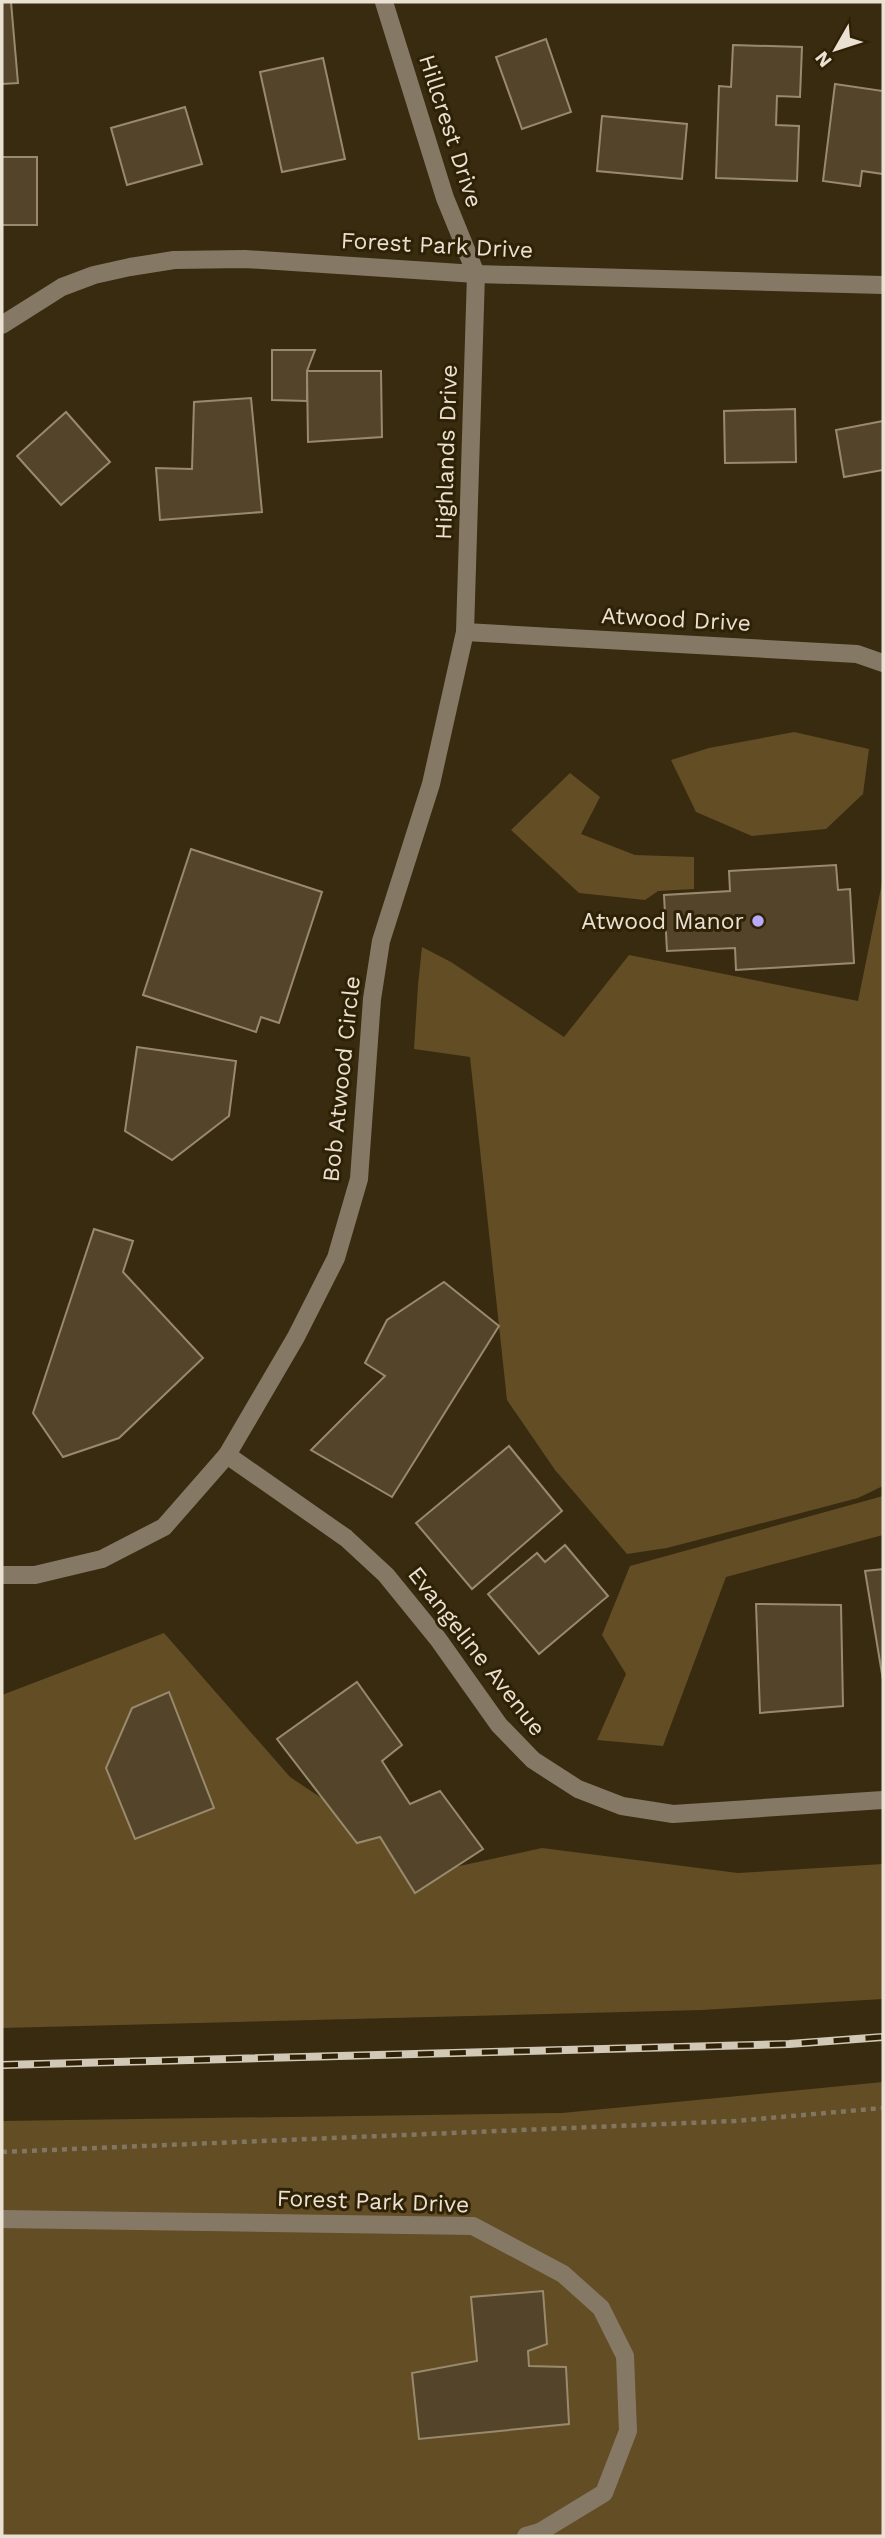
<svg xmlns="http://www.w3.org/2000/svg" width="885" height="2538" viewBox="0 0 885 2538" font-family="'Work Sans',sans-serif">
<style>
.green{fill:#624d25}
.building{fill:#54452a;stroke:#9a8a6d;stroke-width:2}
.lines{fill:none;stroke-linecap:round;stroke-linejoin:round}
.path{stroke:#827660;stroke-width:4.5;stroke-dasharray:5 5;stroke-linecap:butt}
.minor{stroke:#857966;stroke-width:18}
.rail-casing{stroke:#d1c8b7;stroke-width:8}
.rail{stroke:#2f2106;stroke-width:5;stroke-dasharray:16;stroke-linecap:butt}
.poi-dot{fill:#b8abf7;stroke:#2f2106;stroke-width:2.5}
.labels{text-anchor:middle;stroke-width:6;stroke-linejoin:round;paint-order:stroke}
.street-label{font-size:23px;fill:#eae1d2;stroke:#2f2106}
.poi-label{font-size:23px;fill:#eae1d2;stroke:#2f2106;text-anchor:end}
</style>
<rect width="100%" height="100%" fill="#392b10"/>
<g class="green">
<polygon points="794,732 869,749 863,794 826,829 752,836 696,812 671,760 709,748"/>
<polygon points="570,773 600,797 581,834 635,855 694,857 694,889 658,891 645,900 579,893 511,830"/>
<polygon points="882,883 883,1486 858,1498 667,1548 627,1554 555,1470 507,1400 470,1057 414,1049 418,985 422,947 451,962 564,1037 629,955 858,1001"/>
<polygon points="883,1496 883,1535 726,1577 663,1746 597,1740 626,1674 602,1635 630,1566"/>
<polygon points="164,1633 290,1777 432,1872 542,1848 738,1873 883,1864 883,1999 702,2010 2,2028 2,1695"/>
<polygon points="883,2082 883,2536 2,2536 2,2121 562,2113"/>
</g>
<g class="building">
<polygon points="2,2 11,2 18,83 2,84"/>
<polygon points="546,39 571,112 522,129 496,57"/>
<polygon points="733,45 802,47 800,97 777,96 776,125 799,126 797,181 716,178 719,86 731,87"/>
<polygon points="323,58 345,159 282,172 260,72"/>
<polygon points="835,84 883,91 883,174 862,171 860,186 823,181"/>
<polygon points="185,107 202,164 127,185 111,128"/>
<polygon points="602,116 687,124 682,179 597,171"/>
<rect x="2" y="157" width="35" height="68"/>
<polygon points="272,350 315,350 307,371 307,401 272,400"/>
<polygon points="307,371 381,371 382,437 308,442"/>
<polygon points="251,398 262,512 160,520 156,468 192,469 194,402"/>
<polygon points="795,409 796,462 725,463 724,411"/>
<polygon points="66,412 110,462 61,505 17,456"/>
<polygon points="883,421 883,470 844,477 836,430"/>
<polygon points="191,849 322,892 279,1023 261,1017 256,1032 143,995"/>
<polygon points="836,865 838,890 850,889 854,963 736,970 735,948 667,951 664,895 730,891 729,871"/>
<polygon points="137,1047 236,1061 229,1116 172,1160 125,1131"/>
<polygon points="94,1229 133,1241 123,1272 203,1358 119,1438 63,1457 33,1413"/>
<polygon points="444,1282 499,1326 392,1497 311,1450 385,1376 365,1363 387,1320"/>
<polygon points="509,1446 562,1511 472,1589 416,1523"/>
<polygon points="565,1545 608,1596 539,1654 488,1594 537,1553 545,1562"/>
<polygon points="883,1569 883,1680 865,1571"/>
<polygon points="756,1604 841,1605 843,1706 760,1713"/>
<polygon points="357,1682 402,1745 382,1761 410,1804 440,1791 483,1849 415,1893 380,1837 357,1843 277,1739"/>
<polygon points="169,1692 214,1808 135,1839 106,1768 132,1708"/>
<polygon points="543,2291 547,2344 528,2351 529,2366 566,2367 569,2424 419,2439 412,2373 477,2361 471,2297"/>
</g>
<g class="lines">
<polyline class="path" points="2,2152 735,2121 883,2108"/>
<g class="minor">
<polyline points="2,325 62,287 94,275 130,267 174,260 245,259 476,274 883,285"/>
<polyline points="465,632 857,654 883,663"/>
<polyline points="227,1455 346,1538 386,1575 438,1639 499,1725 533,1760 578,1789 622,1806 673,1814 883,1800"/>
<polyline points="2,1575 35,1575 102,1559 164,1527 227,1455 296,1337 336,1258 359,1179 372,999 381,941 431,784 465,632 476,274 445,198 384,2"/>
<polyline points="2,2219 473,2226 563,2274 601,2308 625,2356 628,2431 604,2493 540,2532 526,2536"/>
</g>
<defs>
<polyline id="rail" points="2,2065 789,2044 883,2037"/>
</defs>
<use href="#rail" class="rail-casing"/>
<use href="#rail" class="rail"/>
</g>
<circle class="poi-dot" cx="758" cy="921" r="7"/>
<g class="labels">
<g class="street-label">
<text transform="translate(451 131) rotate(72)" y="8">Hillcrest Drive</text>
<text transform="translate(437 245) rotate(3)" y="8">Forest Park Drive</text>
<text transform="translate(446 452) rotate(-88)" y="8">Highlands Drive</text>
<text transform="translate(676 619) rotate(3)" y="8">Atwood Drive</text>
<text transform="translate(341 1079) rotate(-84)" y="8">Bob Atwood Circle</text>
<text transform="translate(477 1651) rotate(52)" y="8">Evangeline Avenue</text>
<text transform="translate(373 2201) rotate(2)" y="8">Forest Park Drive</text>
</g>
<g class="poi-label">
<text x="744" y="929">Atwood Manor</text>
</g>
</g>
<rect width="885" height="2538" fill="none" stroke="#eae1d2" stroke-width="7"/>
<g transform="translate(836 49) rotate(231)" stroke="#2f2106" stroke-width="5" paint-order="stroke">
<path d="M0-5L12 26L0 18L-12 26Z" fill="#eae1d2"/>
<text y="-10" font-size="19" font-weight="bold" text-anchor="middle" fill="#eae1d2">N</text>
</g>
</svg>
